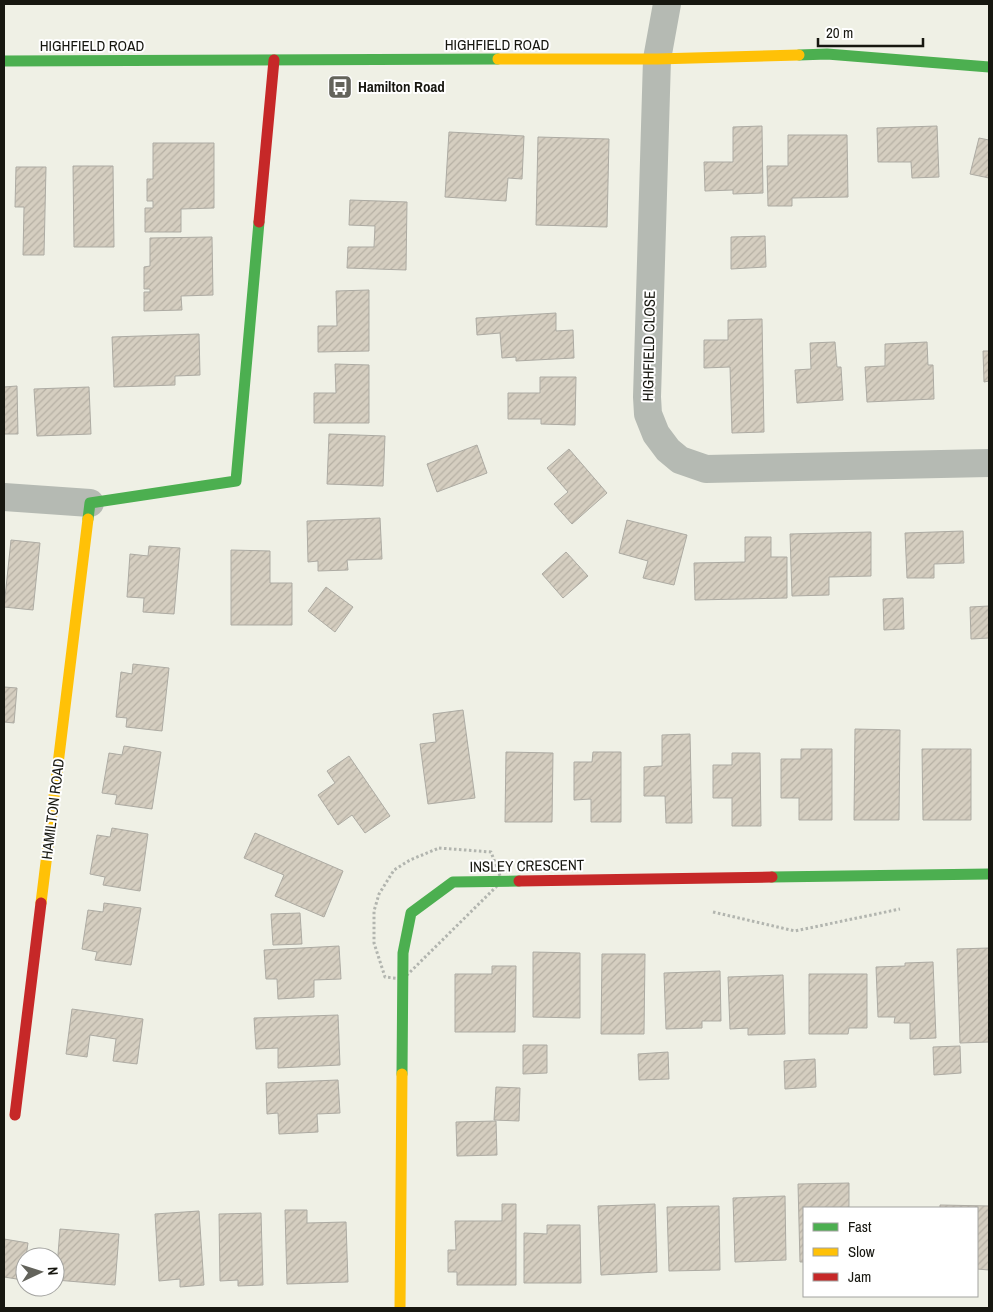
<svg xmlns="http://www.w3.org/2000/svg" width="993" height="1312" viewBox="0 0 993 1312" font-family="'Archivo Narrow',sans-serif">
<style>
.building{fill:url(#building-hatch);stroke:#adaba3}
.lines{fill:none;stroke-linecap:round;stroke-linejoin:round}
.path{stroke:#b2b5af;stroke-width:3;stroke-dasharray:2.5 2.5;stroke-linecap:butt}
.street{stroke:#b5bab3;stroke-width:28}
.fast{stroke:#4caf50;stroke-width:11}
.slow{stroke:#ffc107;stroke-width:11}
.jam{stroke:#c62828;stroke-width:11}
.labels{text-anchor:middle;stroke-width:4;stroke-linejoin:round;paint-order:stroke}
.street-label{font-size:15px;fill:#171710;stroke:#fff}
.poi-label{font-size:15px;font-weight:bold;fill:#171710;stroke:#fff;text-anchor:start}
</style>
<defs>
<pattern id="building-hatch" width="6" height="6" patternUnits="userSpaceOnUse" patternTransform="scale(1.25)"><rect width="6" height="6" fill="#d5cec0"/><path d="M-1 1l2-2M0 6l6-6M5 7l2-2" fill="none" stroke="#b6b0a4"/></pattern>
</defs>
<rect width="100%" height="100%" fill="#eff0e5"/>
<g class="building">
<polygon points="762,126 763,193 733,194 733,190 705,191 704,162 733,162 733,127"/>
<polygon points="937,126 939,177 912,178 911,162 878,162 877,128"/>
<polygon points="449,132 524,136 522,179 508,178 506,201 445,197"/>
<polygon points="788,135 847,135 848,197 792,198 792,206 768,206 767,166 788,166"/>
<polygon points="538,137 609,139 607,227 536,225"/>
<polygon points="979,138 989,140 989,178 970,174"/>
<polygon points="153,143 214,143 214,208 181,209 181,232 145,232 145,208 153,208 153,201 147,201 147,179 153,179"/>
<polygon points="73,166 113,166 114,247 74,247"/>
<polygon points="16,167 46,167 44,255 23,255 24,207 15,207"/>
<polygon points="350,200 407,202 406,270 347,268 348,247 374,247 375,226 349,225"/>
<polygon points="765,236 766,267 731,269 731,237"/>
<polygon points="212,237 213,295 181,296 182,310 144,311 144,292 150,292 150,289 144,289 144,267 150,266 150,238"/>
<polygon points="369,290 369,351 318,352 318,326 337,326 336,291"/>
<polygon points="556,313 556,331 573,330 574,358 516,361 516,357 502,358 500,333 477,335 476,318"/>
<polygon points="762,319 764,432 732,433 730,367 704,368 704,340 728,340 728,320"/>
<polygon points="199,334 200,375 175,376 175,385 114,387 112,337"/>
<polygon points="835,342 837,367 841,367 843,400 797,403 795,370 811,369 810,343"/>
<polygon points="927,342 928,365 933,365 934,399 867,402 865,367 885,366 885,344"/>
<polygon points="983,351 989,351 989,381 984,382"/>
<polygon points="335,364 369,365 369,423 314,423 314,393 336,393"/>
<polygon points="540,377 576,377 575,425 541,424 541,419 508,419 508,393 540,393"/>
<polygon points="17,386 18,434 4,434 4,387"/>
<polygon points="89,387 91,434 37,436 34,389"/>
<polygon points="329,434 385,436 383,486 327,484"/>
<polygon points="477,445 487,473 437,492 427,464"/>
<polygon points="569,449 607,493 572,524 554,504 568,492 547,468"/>
<polygon points="380,518 382,559 347,560 348,570 318,571 318,561 308,562 307,521"/>
<polygon points="627,520 687,535 674,585 643,578 648,561 619,553"/>
<polygon points="963,531 964,563 934,564 934,578 907,578 905,533"/>
<polygon points="871,532 871,576 829,577 829,595 792,596 790,534"/>
<polygon points="745,537 771,537 771,557 787,557 787,598 695,600 694,563 745,562"/>
<polygon points="11,540 40,543 33,610 4,607"/>
<polygon points="149,546 180,548 174,614 143,612 144,598 127,597 130,554 148,556"/>
<polygon points="231,550 270,551 270,583 292,583 292,625 231,625"/>
<polygon points="566,552 588,576 563,598 542,574"/>
<polygon points="326,587 353,607 335,632 308,611"/>
<polygon points="903,598 904,629 884,630 883,599"/>
<polygon points="989,606 989,638 971,639 970,607"/>
<polygon points="133,664 169,668 162,731 126,727 127,718 116,717 121,672 132,674"/>
<polygon points="4,687 17,688 14,723 4,722"/>
<polygon points="463,710 475,798 428,804 420,744 436,742 433,714"/>
<polygon points="855,729 900,730 899,820 854,820"/>
<polygon points="690,734 692,823 666,823 665,796 644,796 644,767 662,766 662,735"/>
<polygon points="124,746 161,752 152,809 115,804 117,795 102,793 109,753 122,755"/>
<polygon points="801,749 832,749 832,820 799,820 799,798 781,798 781,759 801,759"/>
<polygon points="922,749 971,749 971,820 923,820"/>
<polygon points="506,752 553,753 552,822 505,822"/>
<polygon points="593,752 621,752 621,822 591,822 591,799 574,800 574,762 592,762"/>
<polygon points="732,753 760,753 761,826 732,826 732,798 713,798 713,765 732,765"/>
<polygon points="349,756 390,816 365,833 352,815 338,825 318,795 335,783 327,771"/>
<polygon points="112,828 148,834 140,891 103,885 105,877 90,874 97,835 110,837"/>
<polygon points="255,833 343,871 324,917 275,896 284,875 244,858"/>
<polygon points="104,903 141,908 131,965 95,960 97,952 82,949 88,910 103,912"/>
<polygon points="300,913 302,944 273,945 271,914"/>
<polygon points="339,946 341,979 314,980 314,997 278,999 277,979 266,979 264,950"/>
<polygon points="989,948 989,1042 960,1043 957,949"/>
<polygon points="533,952 580,953 580,1018 533,1017"/>
<polygon points="602,954 645,954 644,1034 601,1034"/>
<polygon points="933,962 936,1038 910,1039 910,1023 894,1023 895,1017 878,1017 876,967 905,966 905,963"/>
<polygon points="492,966 516,966 515,1032 455,1032 455,974 492,974"/>
<polygon points="720,971 721,1021 702,1021 702,1028 666,1029 664,973"/>
<polygon points="809,974 867,974 867,1028 849,1028 848,1034 809,1034"/>
<polygon points="783,975 785,1034 748,1035 748,1028 730,1029 728,977"/>
<polygon points="72,1009 143,1019 137,1064 113,1061 116,1039 90,1035 87,1057 66,1054"/>
<polygon points="338,1015 340,1065 278,1068 278,1048 256,1049 254,1018"/>
<polygon points="523,1045 547,1045 547,1073 523,1074"/>
<polygon points="960,1046 961,1073 934,1075 933,1047"/>
<polygon points="668,1052 669,1079 639,1080 638,1054"/>
<polygon points="815,1059 816,1087 785,1089 784,1061"/>
<polygon points="338,1080 340,1113 317,1114 318,1132 279,1134 278,1113 267,1114 266,1083"/>
<polygon points="496,1087 520,1088 519,1121 494,1120"/>
<polygon points="496,1121 497,1155 457,1156 456,1122"/>
<polygon points="849,1183 849,1208 804,1208 804,1262 800,1262 798,1184"/>
<polygon points="785,1196 786,1260 735,1262 733,1198"/>
<polygon points="502,1204 516,1204 516,1285 457,1285 457,1272 448,1272 448,1250 456,1250 455,1221 502,1221"/>
<polygon points="655,1204 657,1272 601,1275 598,1206"/>
<polygon points="940,1205 989,1206 989,1270 977,1269 977,1208 940,1208"/>
<polygon points="719,1206 720,1270 669,1271 667,1207"/>
<polygon points="285,1210 307,1210 307,1223 346,1222 348,1282 287,1284"/>
<polygon points="199,1211 204,1285 180,1287 180,1279 159,1281 155,1214"/>
<polygon points="261,1213 263,1285 238,1286 238,1280 220,1281 219,1214"/>
<polygon points="547,1225 580,1225 581,1283 524,1283 524,1233 547,1234"/>
<polygon points="60,1229 119,1234 115,1285 56,1280"/>
<polygon points="4,1239 28,1243 26,1257 25,1257 23,1280 4,1277"/>
</g>
<g class="lines">
<g class="path">
<polygon points="439,848 491,852 502,881 403,979 385,977 374,943 374,911 379,894 394,870 410,860"/>
<polyline points="713,912 795,931 900,909"/>
</g>
<g class="street">
<polyline points="667,4 657,59 647,397 648,414 656,434 668,450 680,460 706,469 989,463"/>
<polyline points="4,497 90,503"/>
</g>
<g class="fast">
<polyline points="799,55 827,54 989,67"/>
<polyline points="4,61 498,59"/>
<polyline points="88,519 90,503 236,481 259,222"/>
<polyline points="772,877 989,874"/>
<polyline points="402,1074 403,953 411,913 453,882 519,881"/>
</g>
<g class="slow">
<polyline points="498,59 657,59 799,55"/>
<polyline points="41,903 88,519"/>
<polyline points="400,1308 402,1074"/>
</g>
<g class="jam">
<polyline points="259,222 274,60"/>
<polyline points="519,881 772,877"/>
<polyline points="15,1115 41,903"/>
</g>
</g>
<defs>
<symbol id="bus-square" viewBox="-11 -11 22 22"><rect x="-9" y="-9" width="18" height="18" rx="4" fill="#63635b" stroke="#fff"/><path d="M-5-6H5V4H4V6H2V4H-2V6H-4V4H-5ZM-3.5-4V0h7V-4ZM-3.5 1.2v1.5H-2V1.2ZM2 1.2v1.5H3.5V1.2Z" fill="#fff"/></symbol>
</defs>
<g fill-rule="evenodd">
<use href="#bus-square" x="326" y="73" width="28" height="28"/>
</g>
<g class="labels">
<g class="street-label">
<text x="497" y="50">HIGHFIELD ROAD</text>
<text x="92" y="51">HIGHFIELD ROAD</text>
<text transform="translate(649 346) rotate(-89)" y="5">HIGHFIELD CLOSE</text>
<text transform="translate(53 809) rotate(-83)" y="5">HAMILTON ROAD</text>
<text transform="translate(527 866) rotate(-1)" y="5">INSLEY CRESCENT</text>
</g>
<g class="poi-label">
<text x="358" y="92">Hamilton Road</text>
</g>
</g>
<rect width="993" height="1312" fill="none" stroke="#171710" stroke-width="10"/>
<rect x="803" y="1207" width="175" height="90" fill="#ffffff" stroke="#a2a29f"/>
<rect x="813" y="1223" width="25" height="8" fill="#4caf50" stroke="#a2a29f"/>
<text x="848" y="1232" font-size="15" fill="#171710">Fast</text>
<rect x="813" y="1248" width="25" height="8" fill="#ffc107" stroke="#a2a29f"/>
<text x="848" y="1257" font-size="15" fill="#171710">Slow</text>
<rect x="813" y="1273" width="25" height="8" fill="#c62828" stroke="#a2a29f"/>
<text x="848" y="1282" font-size="15" fill="#171710">Jam</text>
<g transform="translate(40 1272) rotate(86)"><circle r="24" fill="#ffffff" stroke="#a2a29f"/>
<path d="M0-4L9 19L0 12L-9 19Z" fill="#63635b"/>
<text y="-8" font-size="14" font-weight="bold" text-anchor="middle" fill="#171710">N</text>
</g>
<path d="M818 38v8h105v-8" fill="none" stroke="#171710" stroke-width="2.5"/>
<text x="826" y="38" font-size="15" fill="#171710" stroke="#ffffff" stroke-width="4" paint-order="stroke">20 m</text>
</svg>
